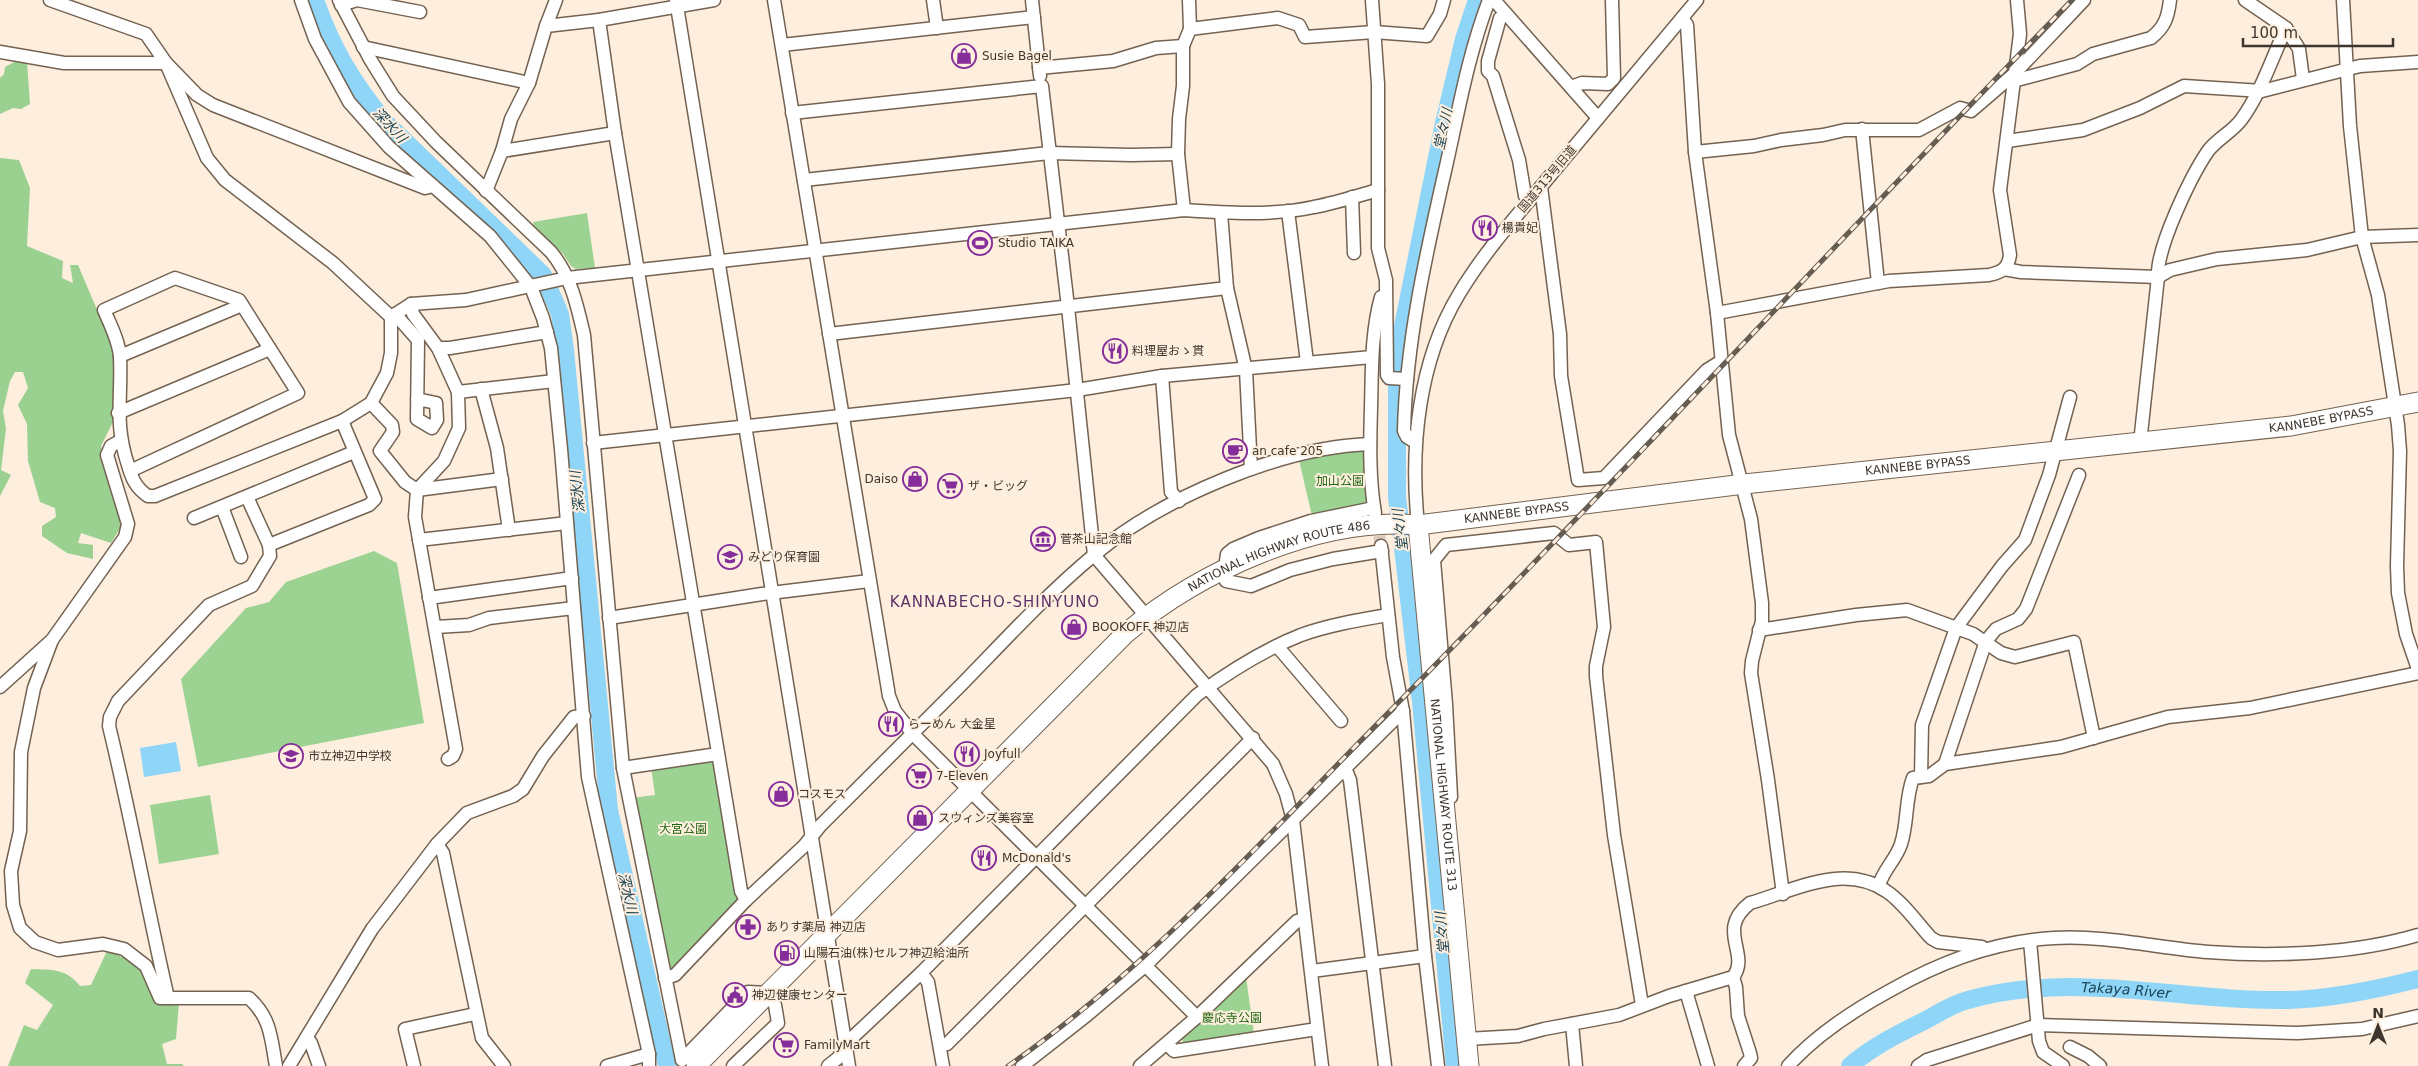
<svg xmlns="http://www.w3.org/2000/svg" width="2418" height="1066" viewBox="0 0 2418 1066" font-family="'DejaVu Sans','Noto Sans JP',sans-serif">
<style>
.green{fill:#9cd393}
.forest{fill:#9ad191}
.water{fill:#8fd5f7}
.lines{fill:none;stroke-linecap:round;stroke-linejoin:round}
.river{stroke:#8fd5f7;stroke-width:18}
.minor-tunnel{stroke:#d8c9bb;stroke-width:12;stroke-dasharray:12 6;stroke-linecap:butt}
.minor-casing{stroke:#736251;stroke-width:15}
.highway-casing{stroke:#736251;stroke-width:21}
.minor{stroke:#fff;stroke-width:12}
.highway{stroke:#fff;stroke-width:19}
.rail-casing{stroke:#655c52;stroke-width:5}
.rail{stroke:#feeede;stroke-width:3;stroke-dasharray:9;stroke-linecap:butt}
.labels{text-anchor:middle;stroke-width:4;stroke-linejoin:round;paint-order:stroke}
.poi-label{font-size:12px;fill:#3e362e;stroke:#feeede;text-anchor:start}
.street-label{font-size:12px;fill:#3e362e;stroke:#feeede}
.park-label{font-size:12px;fill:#206813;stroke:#feeede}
.water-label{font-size:14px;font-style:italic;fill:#194254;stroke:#feeede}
.quarter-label{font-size:15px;letter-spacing:1px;fill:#5c3166;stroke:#feeede}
</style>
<rect width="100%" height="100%" fill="#feeede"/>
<g class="green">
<polygon points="587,213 595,268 576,269 571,266 563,254 534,226 533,222"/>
<polygon points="1360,448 1369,454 1371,500 1367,505 1312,516 1299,460"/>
<polygon points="374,551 397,563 424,723 198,767 181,679 246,608 269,602 286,582"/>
<polygon points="708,758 715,763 738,903 673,971 669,971 632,798 655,795 651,767"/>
<polygon points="210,795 219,854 159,864 150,805"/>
<polygon points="1246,977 1254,1034 1185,1046 1181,1037"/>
</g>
<g class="forest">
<polygon points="20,59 27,61 30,104 21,109 13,108 0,114 0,78 4,74 5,67"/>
<polygon points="0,158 19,160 30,188 27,246 63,261 62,278 73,283 70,265 78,265 116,354 115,418 101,446 124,522 111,543 81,533 78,543 93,545 93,559 67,553 42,536 42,526 56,517 55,508 40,502 28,461 27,424 18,405 28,388 23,372 15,372 10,381 3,411 6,429 1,470 11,475 0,496"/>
<path d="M107 951C140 962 155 979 179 1003L176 1039 162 1044 167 1064H182L184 1066H8L24 1025 37 1030 53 1005 25 983 31 969C52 970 66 968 80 986L91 985Z"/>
</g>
<polygon class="water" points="176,742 181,771 144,777 140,748"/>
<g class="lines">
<g class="river">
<path d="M315 0C332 48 353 84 386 123L543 275 560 314 565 350 609 810 667 1066"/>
<polyline points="1455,1066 1421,702 1397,497 1397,367 1403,326 1444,123 1464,39 1477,0"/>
<path id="s1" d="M1850 1066C1870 1048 1896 1035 1920 1023 1936 1015 1952 1004 1968 1000 2074 970 2180 1002 2288 1000 2332 999 2375 990 2418 979"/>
</g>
<polyline class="minor-tunnel" points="1376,518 1381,546"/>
<defs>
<g id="minor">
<polyline points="50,0 146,34 166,63 207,158 225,180 333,263 391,317"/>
<polyline points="301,0 315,39 349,102 389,147 490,236 531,287 543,318 551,348 561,449 588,777 649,1054 649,1066"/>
<path d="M339 0 370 59 393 96 436 142 551 252C571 276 577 305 584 335L623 768 682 1060"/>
<polyline points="676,0 849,1066"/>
<polyline points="774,0 889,696 895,711 913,734 1197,1017"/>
<polyline points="933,0 937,28"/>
<polyline points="1032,0 1040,76"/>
<polyline points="1372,0 1378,84 1378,248 1386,280 1387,375 1389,378 1407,379"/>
<polyline points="1494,0 1598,118"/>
<polyline points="2245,0 2286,28 2299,49 2303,79"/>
<polyline points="2343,0 2350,126 2362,237 2378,295 2398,425 2400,451 2397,566 2398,593 2406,634 2418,669"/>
<polyline points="341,5 357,0 420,12"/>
<polyline points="1500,18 1488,61 1488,71 1493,76 1519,160 1525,196 1530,200"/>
<polyline points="1682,18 1687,25 1695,152 1717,313 1729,435 1751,519 1762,603 1762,621 1752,661 1751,673 1768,780 1783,894"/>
<polyline points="599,20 615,133 741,891 746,900"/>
<polyline points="546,26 556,0"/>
<polyline points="1190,29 1278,18 1299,25 1305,37 1374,32 1427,36 1440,14 1444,0"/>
<polyline points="782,45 1034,17"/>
<polyline points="363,47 529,83"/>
<polyline points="0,52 64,63 166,63 197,95 213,105 425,188 433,186"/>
<polyline points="1039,68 1113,61 1156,48 1183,46"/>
<path d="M2013 81 2077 64 2093 54 2151 38C2165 27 2168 17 2170 0"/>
<polyline points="1571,87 1582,83 1608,84 1614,78 1612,0"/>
<polyline points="792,113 1042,86 1068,307 1094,555 1273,764 1286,794 1293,820 1322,1066"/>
<polyline points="1862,129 1878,283"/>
<polyline points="2007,141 2083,130 2140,108 2184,86 2262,91 2360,66 2418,62"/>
<polyline points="502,151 615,133"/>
<polyline points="1695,152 1754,146 1781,140 1823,135 1845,130 1919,130 1960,108 1971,111 2013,75 2084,0"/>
<polyline points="804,180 1049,153 1131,155 1178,154"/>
<polyline points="1541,187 1560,334 1561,376 1578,480 1604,478 1707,370 1720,362"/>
<polyline points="486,191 502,151 511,119 529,83 546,26 599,20 714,0"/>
<polyline points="1352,197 1354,253"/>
<polyline points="1184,210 1178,154 1179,119 1183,86 1183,46 1190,29 1189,0"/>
<polyline points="1288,211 1307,362"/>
<polyline points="1221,213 1227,288 1246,370 1251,469"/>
<polyline points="2004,269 2021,272 2158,277 2170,270 2217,259 2307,250 2362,237 2418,235"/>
<polyline points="411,304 413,314 438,348 450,348 547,332"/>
<path d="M1717 313 1889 281 1989 275C2002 272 2008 269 2010 255L2000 190 2020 34 2017 0"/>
<polyline points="395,314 418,340 417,419 432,428 437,420 436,403 417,399"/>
<path d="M391 317 411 304 466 300 567 278 1184 210C1226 213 1273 216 1314 207 1336 203 1357 196 1378 190"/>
<polyline points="829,334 1227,288"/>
<polyline points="438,348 458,392 459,428 444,461 417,490 415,517 456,749 453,756 448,759"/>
<polyline points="120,356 242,305"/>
<polyline points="1162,376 1171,492 1179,501"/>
<polyline points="481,389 497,448 509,530"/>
<polyline points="458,392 554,381"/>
<polyline points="371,403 392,425 393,432 380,451 405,482 417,490 502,479"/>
<polyline points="118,413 270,349"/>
<path d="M1415 442 1407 437 1404 431C1406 340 1427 250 1447 162 1459 108 1469 52 1489 0"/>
<polyline points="593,443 1077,390 1162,376 1372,357"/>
<path d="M2140 443 2158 277C2156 248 2191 176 2208 151 2217 139 2232 132 2241 120 2261 93 2272 58 2286 28"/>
<path d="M130 471 298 393 239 300 175 278 104 310C110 324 119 341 120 357 122 398 114 423 128 465 132 479 136 488 148 496H155L342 421 371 403 387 373 391 353V317"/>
<polyline points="222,507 241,557"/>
<path d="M1375 513C1369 479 1370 442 1371 408 1372 371 1371 333 1381 297"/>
<polyline points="194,518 354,452"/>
<path d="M1418 525C1410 448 1418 362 1459 294 1486 249 1521 211 1554 171 1601 114 1649 57 1697 0"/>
<polyline points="419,540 567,523"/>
<polyline points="269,545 369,505 375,499 342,421"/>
<polyline points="1381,546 1393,657 1403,711 1425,956 1438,1066"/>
<polyline points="1225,568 1227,554 1233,549 1259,538 1311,521 1374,508"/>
<polyline points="1226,581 1251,586 1290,570 1333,559 1382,551"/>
<polyline points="429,598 572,578"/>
<polyline points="609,618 762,594 869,581"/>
<polyline points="436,627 469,625 489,618 574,608"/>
<polyline points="1759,630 1856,615 1907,610 1973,634 2001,653 2015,657 2074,642 2094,738"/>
<path d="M52 640 34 688 21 752 20 831 11 871 13 905 20 928 35 942 58 950 103 944 124 949 146 966 160 998H249C271 1018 271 1038 276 1066"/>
<polyline points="1277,646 1341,721"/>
<polyline points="0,687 52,640 125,537 128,524 107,455 111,446 120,441"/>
<polyline points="1945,764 1986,641 1996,629 2018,619 2026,609 2079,475"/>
<polyline points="623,768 718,754"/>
<polyline points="1345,768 1350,780 1385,1066"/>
<polyline points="1921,777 1922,725 1956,628 2002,566 2025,540 2049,475 2070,397"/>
<polyline points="1451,797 1446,704 1434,560 1446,545 1554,533 1569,545 1596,542 1604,627 1596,666 1596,676 1614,835 1642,1005"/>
<polyline points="437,844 443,853 482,1038 504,1066"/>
<path d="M1879 886C1882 871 1896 860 1901 844 1908 823 1905 799 1913 778L1929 776 1945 764 2061 747 2168 717 2250 708 2418 673"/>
<polyline points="2030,941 2039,1041 2043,1052 2063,1066"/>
<polyline points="1312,971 1425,956"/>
<polyline points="921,973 928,982 943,1066"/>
<polyline points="1733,977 1736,987 1738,1016 1750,1053 1751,1058 1744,1066"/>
<path d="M665 978 675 975 746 900 804 846 820 826C868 778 916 730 964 682 1006 639 1047 594 1094 555 1161 498 1282 447 1370 444"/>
<polyline points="1686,991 1708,1066"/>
<path d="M168 998C147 907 131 816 109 726L110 717 118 701 209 605 252 586 270 556 269 545 247 497"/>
<polyline points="1572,1024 1576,1066"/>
<polyline points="307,1038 311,1043 319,1066"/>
<path d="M1467 1039 1518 1036 1544 1029 1619 1015 1669 996 1733 977C1751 954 1715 930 1750 903 1793 891 1843 862 1886 891 1902 901 1918 924 1931 938L1938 942 1982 947"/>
<polyline points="1167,1044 1174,1051 1317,1029"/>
<polyline points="940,1045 947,1044 1253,738"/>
<polyline points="2070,1047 2088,1056 2100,1066"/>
<polyline points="682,1060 748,992 770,993"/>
<polyline points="289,1066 372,929 437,844 467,813 513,796 523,789 543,756 574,717 584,716"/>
<polyline points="414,1066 405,1029 475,1014"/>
<polyline points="607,1066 649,1054"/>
<polyline points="733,1066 778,1023 775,1005"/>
<path d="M828 1066 838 1058 854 1036 921 973 1197 695C1230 671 1263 650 1301 635 1329 625 1359 620 1388 615"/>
<polyline points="1022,1066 1087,1015 1146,965 1403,711"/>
<polyline points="1140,1066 1197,1017 1297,921 1304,919"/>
<path d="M1788 1066C1816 1035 1854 1010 1891 990 1942 961 1995 941 2054 938 2105 935 2158 948 2208 952 2275 957 2354 954 2418 935"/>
<polyline points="1918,1066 1927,1060 2038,1025 2298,1033 2362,1029 2418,1016"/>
</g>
<g id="highway">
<path id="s2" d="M1418 525 1469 1066"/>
<path id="s3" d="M696 1066 1125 634C1199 571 1320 516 1418 525L1744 484 2291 426 2418 402"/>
</g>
</defs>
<use href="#minor" class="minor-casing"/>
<use href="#highway" class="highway-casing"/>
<use href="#minor" class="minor"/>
<use href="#highway" class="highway"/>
<defs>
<path id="rail" d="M1008 1066C1149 968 1265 837 1385 716 1617 481 1841 237 2072 0"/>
</defs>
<use href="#rail" class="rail-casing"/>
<use href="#rail" class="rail"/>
</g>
<defs>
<symbol id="shop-ring" viewBox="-11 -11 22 22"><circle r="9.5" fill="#feeede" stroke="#852d9a" stroke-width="1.5"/><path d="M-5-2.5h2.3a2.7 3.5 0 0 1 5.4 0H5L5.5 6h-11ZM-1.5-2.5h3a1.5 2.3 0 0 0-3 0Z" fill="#852d9a"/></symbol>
<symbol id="restaurant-ring" viewBox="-11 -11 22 22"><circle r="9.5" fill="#feeede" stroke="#852d9a" stroke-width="1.5"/><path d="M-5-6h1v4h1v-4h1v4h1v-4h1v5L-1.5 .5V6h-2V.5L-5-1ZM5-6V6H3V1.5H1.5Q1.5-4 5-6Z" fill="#852d9a"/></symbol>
<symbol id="stadium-ring" viewBox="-11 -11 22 22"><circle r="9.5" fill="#feeede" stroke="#852d9a" stroke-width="1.5"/><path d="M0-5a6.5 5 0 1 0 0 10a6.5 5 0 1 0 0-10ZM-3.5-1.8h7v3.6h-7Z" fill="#852d9a"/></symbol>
<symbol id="cafe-ring" viewBox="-11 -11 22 22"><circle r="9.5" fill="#feeede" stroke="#852d9a" stroke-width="1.5"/><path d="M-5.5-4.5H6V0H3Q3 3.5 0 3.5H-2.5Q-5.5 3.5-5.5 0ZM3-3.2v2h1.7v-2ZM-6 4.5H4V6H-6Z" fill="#852d9a"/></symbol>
<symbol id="supermarket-ring" viewBox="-11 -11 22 22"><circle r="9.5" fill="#feeede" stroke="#852d9a" stroke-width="1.5"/><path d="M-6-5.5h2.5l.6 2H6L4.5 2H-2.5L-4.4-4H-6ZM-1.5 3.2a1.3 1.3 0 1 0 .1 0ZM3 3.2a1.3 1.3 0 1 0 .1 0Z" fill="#852d9a"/></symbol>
<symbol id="museum-ring" viewBox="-11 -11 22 22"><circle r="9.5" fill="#feeede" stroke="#852d9a" stroke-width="1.5"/><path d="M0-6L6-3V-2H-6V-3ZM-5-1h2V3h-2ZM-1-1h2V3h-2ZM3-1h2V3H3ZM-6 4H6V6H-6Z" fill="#852d9a"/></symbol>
<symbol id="school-ring" viewBox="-11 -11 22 22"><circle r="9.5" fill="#feeede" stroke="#852d9a" stroke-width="1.5"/><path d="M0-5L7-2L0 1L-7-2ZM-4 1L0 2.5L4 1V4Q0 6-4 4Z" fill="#852d9a"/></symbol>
<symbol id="pharmacy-ring" viewBox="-11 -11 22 22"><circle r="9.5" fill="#feeede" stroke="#852d9a" stroke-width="1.5"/><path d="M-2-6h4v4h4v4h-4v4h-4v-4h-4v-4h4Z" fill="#852d9a"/></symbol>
<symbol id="fuel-ring" viewBox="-11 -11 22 22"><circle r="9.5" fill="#feeede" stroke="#852d9a" stroke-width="1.5"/><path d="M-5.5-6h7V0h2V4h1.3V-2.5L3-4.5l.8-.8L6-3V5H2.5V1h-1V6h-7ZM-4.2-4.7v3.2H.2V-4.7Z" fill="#852d9a"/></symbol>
<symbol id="civic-ring" viewBox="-11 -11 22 22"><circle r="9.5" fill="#feeede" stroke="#852d9a" stroke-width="1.5"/><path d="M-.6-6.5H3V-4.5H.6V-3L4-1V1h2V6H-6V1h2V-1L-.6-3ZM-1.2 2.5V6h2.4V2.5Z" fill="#852d9a"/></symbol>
</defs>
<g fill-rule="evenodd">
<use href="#shop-ring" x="950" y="42" width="28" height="28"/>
<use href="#restaurant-ring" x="1471" y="214" width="28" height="28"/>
<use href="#stadium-ring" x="966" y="229" width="28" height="28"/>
<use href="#restaurant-ring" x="1101" y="337" width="28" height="28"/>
<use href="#cafe-ring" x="1221" y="437" width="28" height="28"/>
<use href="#shop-ring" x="901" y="465" width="28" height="28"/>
<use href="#supermarket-ring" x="936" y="472" width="28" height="28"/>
<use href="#museum-ring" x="1029" y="525" width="28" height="28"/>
<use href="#school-ring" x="716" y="543" width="28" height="28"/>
<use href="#shop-ring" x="1060" y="613" width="28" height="28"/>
<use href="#restaurant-ring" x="877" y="710" width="28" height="28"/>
<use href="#restaurant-ring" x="953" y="740" width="28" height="28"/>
<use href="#school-ring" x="277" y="742" width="28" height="28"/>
<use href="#supermarket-ring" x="905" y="762" width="28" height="28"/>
<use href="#shop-ring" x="767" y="780" width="28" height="28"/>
<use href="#shop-ring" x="906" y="804" width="28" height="28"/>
<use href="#restaurant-ring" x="970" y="844" width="28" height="28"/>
<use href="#pharmacy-ring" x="734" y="913" width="28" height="28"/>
<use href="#fuel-ring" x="773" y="939" width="28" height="28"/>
<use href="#civic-ring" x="721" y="981" width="28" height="28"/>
<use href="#supermarket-ring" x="772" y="1031" width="28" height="28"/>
</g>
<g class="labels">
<g class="poi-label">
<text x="982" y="60">Susie Bagel</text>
<text x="1502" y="232">楊貴妃</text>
<text x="998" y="247">Studio TAIKA</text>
<text x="1132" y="355">料理屋おゝ貫</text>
<text x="1252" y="455">an cafe 205</text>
<text x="898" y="483" text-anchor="end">Daiso</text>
<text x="968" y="490">ザ・ビッグ</text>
<text x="1060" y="543">菅茶山記念館</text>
<text x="748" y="561">みどり保育園</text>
<text x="1092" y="631">BOOKOFF 神辺店</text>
<text x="908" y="728">らーめん 大金星</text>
<text x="984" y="758">Joyfull</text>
<text x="308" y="760">市立神辺中学校</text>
<text x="936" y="780">7-Eleven</text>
<text x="798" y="798">コスモス</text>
<text x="938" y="822">スウィンズ美容室</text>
<text x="1002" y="862">McDonald's</text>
<text x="766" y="931">ありす薬局 神辺店</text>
<text x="804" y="957">山陽石油(株)セルフ神辺給油所</text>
<text x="752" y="999">神辺健康センター</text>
<text x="804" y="1049">FamilyMart</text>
</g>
<g class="street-label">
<text transform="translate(1547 179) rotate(-50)" y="4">国道313号旧道</text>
<text dy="4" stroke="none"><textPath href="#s3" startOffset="1838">KANNEBE BYPASS</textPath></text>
<text dy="4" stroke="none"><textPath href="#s3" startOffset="1432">KANNEBE BYPASS</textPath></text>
<text dy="4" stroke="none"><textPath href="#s3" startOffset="1028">KANNEBE BYPASS</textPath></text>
<text dy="4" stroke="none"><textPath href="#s3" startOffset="784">NATIONAL HIGHWAY ROUTE 486</textPath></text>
<text dy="4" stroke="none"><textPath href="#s2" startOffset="271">NATIONAL HIGHWAY ROUTE 313</textPath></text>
</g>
<g class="park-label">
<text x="1340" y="485">加山公園</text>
<text x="683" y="833">大宮公園</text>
<text x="1232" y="1022">慶応寺公園</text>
</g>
<g class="water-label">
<text transform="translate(390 125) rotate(47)" y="5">深水川</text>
<text transform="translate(1443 129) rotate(-78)" y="5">堂々川</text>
<text transform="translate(577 492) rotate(-96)" y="5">深水川</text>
<text transform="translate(1400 530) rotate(-97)" y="5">堂々川</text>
<text transform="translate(628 893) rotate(77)" y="5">深水川</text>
<text transform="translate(1442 933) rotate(-95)" y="5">堂々川</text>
<text dy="5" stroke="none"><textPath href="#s1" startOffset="295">Takaya River</textPath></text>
</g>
<g class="quarter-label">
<text x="995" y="607">KANNABECHO-SHINYUNO</text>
</g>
</g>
<g transform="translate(2378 1026)" stroke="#feeede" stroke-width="4" paint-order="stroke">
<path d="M0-4L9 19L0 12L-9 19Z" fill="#3e362e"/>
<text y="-8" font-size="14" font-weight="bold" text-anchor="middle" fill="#3e362e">N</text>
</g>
<path d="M2243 38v8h150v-8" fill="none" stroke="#3e362e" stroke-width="2.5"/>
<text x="2250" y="38" font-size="15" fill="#3e362e" stroke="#feeede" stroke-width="4" paint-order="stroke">100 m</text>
</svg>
